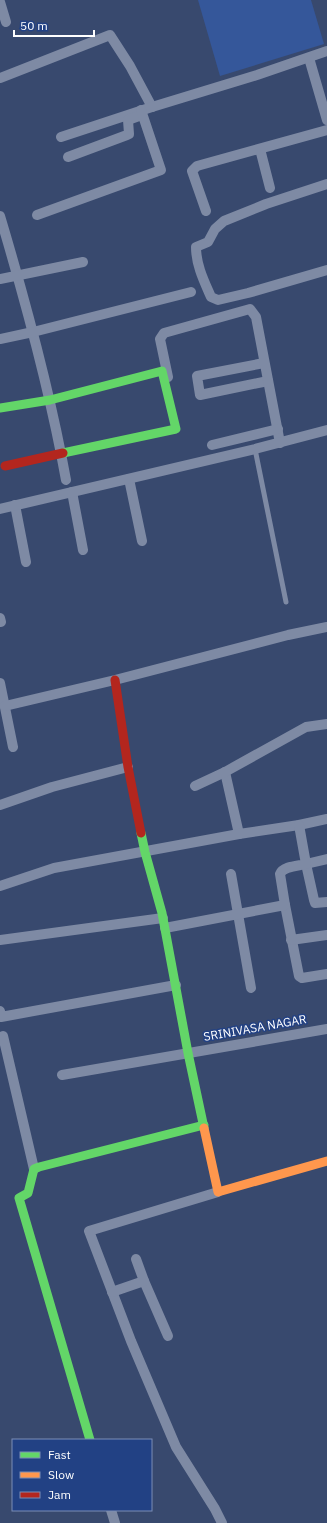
<svg xmlns="http://www.w3.org/2000/svg" width="327" height="1523" viewBox="0 0 327 1523" font-family="'IBM Plex Sans',sans-serif">
<style>
.green{fill:#35579a}
.lines{fill:none;stroke-linecap:round;stroke-linejoin:round}
.lane{stroke:#7e8aa4;stroke-width:5}
.street{stroke:#7e8aa4;stroke-width:10}
.fast{stroke:#63d668;stroke-width:9}
.slow{stroke:#ff974d;stroke-width:9}
.jam{stroke:#b3261e;stroke-width:9}
.labels{text-anchor:middle;stroke-width:3;stroke-linejoin:round;paint-order:stroke}
.street-label{font-size:12px;fill:#fff;stroke:#224184}
</style>
<rect width="100%" height="100%" fill="#38496e"/>
<polygon class="green" points="198,0 311,0 324,44 220,76"/>
<g class="lines">
<polyline class="lane" points="255,449 286,602"/>
<g class="street">
<polyline points="0,2 6,22"/>
<polyline points="309,58 327,120"/>
<polyline points="0,78 110,35 130,66 152,107"/>
<polyline points="61,137 152,107 257,75 327,51"/>
<polyline points="260,149 270,188"/>
<polyline points="68,157 127,135 129,134 128,120 139,116"/>
<path d="M327 184 266 204 224 221 215 229 208 242 196 247C196 265 204 281 211 297L218 300 248 293 327 270"/>
<polyline points="206,211 192,171 197,166 327,130"/>
<polyline points="37,215 161,170 141,110"/>
<path d="M0 216C26 303 50 391 66 480"/>
<polyline points="0,279 83,262"/>
<polyline points="0,339 33,332 191,292"/>
<polyline points="264,363 197,376 200,395 268,381"/>
<polyline points="168,377 160,339 164,333 250,309 256,317 280,443"/>
<polyline points="212,445 278,429"/>
<polyline points="129,479 142,541"/>
<polyline points="72,492 83,550"/>
<polyline points="15,505 26,562"/>
<polyline points="0,509 255,449 327,430"/>
<polyline points="0,618 1,622"/>
<polyline points="0,683 13,747"/>
<polyline points="5,706 115,680 288,635 327,627"/>
<polyline points="225,772 239,834"/>
<polyline points="195,786 225,772 306,727 327,724"/>
<polyline points="0,805 52,787 128,767"/>
<polyline points="327,859 306,864 314,900 315,903 327,902"/>
<polyline points="231,874 251,988"/>
<polyline points="0,886 54,868 239,834 299,825 327,819"/>
<polyline points="285,905 299,976 302,978 327,974"/>
<path d="M165 928 285 905 280 874C283 866 298 866 306 864L299 825"/>
<polyline points="0,940 163,918"/>
<polyline points="291,940 327,935"/>
<polyline points="0,1011 1,1017 176,985"/>
<polyline points="3,1036 34,1169"/>
<polyline points="62,1075 327,1029"/>
<polyline points="218,1192 89,1231 131,1341 176,1447 215,1509 222,1523"/>
<polyline points="144,1281 168,1336"/>
<polyline points="112,1292 144,1281 136,1259"/>
<polyline points="111,1510 115,1523"/>
</g>
<g class="fast">
<polyline points="0,408 50,400 162,371 176,429 63,453"/>
<polyline points="141,833 145,852 162,913 188,1053 204,1128"/>
<polyline points="90,1440 19,1198 28,1193 34,1169 39,1167 204,1125"/>
</g>
<polyline class="slow" points="204,1128 218,1192 327,1161"/>
<g class="jam">
<polyline points="5,466 63,453"/>
<polyline points="115,680 128,767 141,833"/>
</g>
</g>
<g class="labels">
<g class="street-label">
<text transform="translate(255 1028) rotate(-10)" y="4">SRINIVASA NAGAR</text>
</g>
</g>
<rect x="12" y="1439" width="140" height="72" fill="#224184" stroke="#7a8db5"/>
<rect x="20" y="1452" width="20" height="6" fill="#63d668" stroke="#7a8db5"/>
<text x="48" y="1459" font-size="12" fill="#ffffff">Fast</text>
<rect x="20" y="1472" width="20" height="6" fill="#ff974d" stroke="#7a8db5"/>
<text x="48" y="1479" font-size="12" fill="#ffffff">Slow</text>
<rect x="20" y="1492" width="20" height="6" fill="#b3261e" stroke="#7a8db5"/>
<text x="48" y="1499" font-size="12" fill="#ffffff">Jam</text>
<path d="M14 30v6h80v-6" fill="none" stroke="#ffffff" stroke-width="2"/>
<text x="20" y="30" font-size="12" fill="#ffffff" stroke="#224184" stroke-width="3" paint-order="stroke">50 m</text>
</svg>
